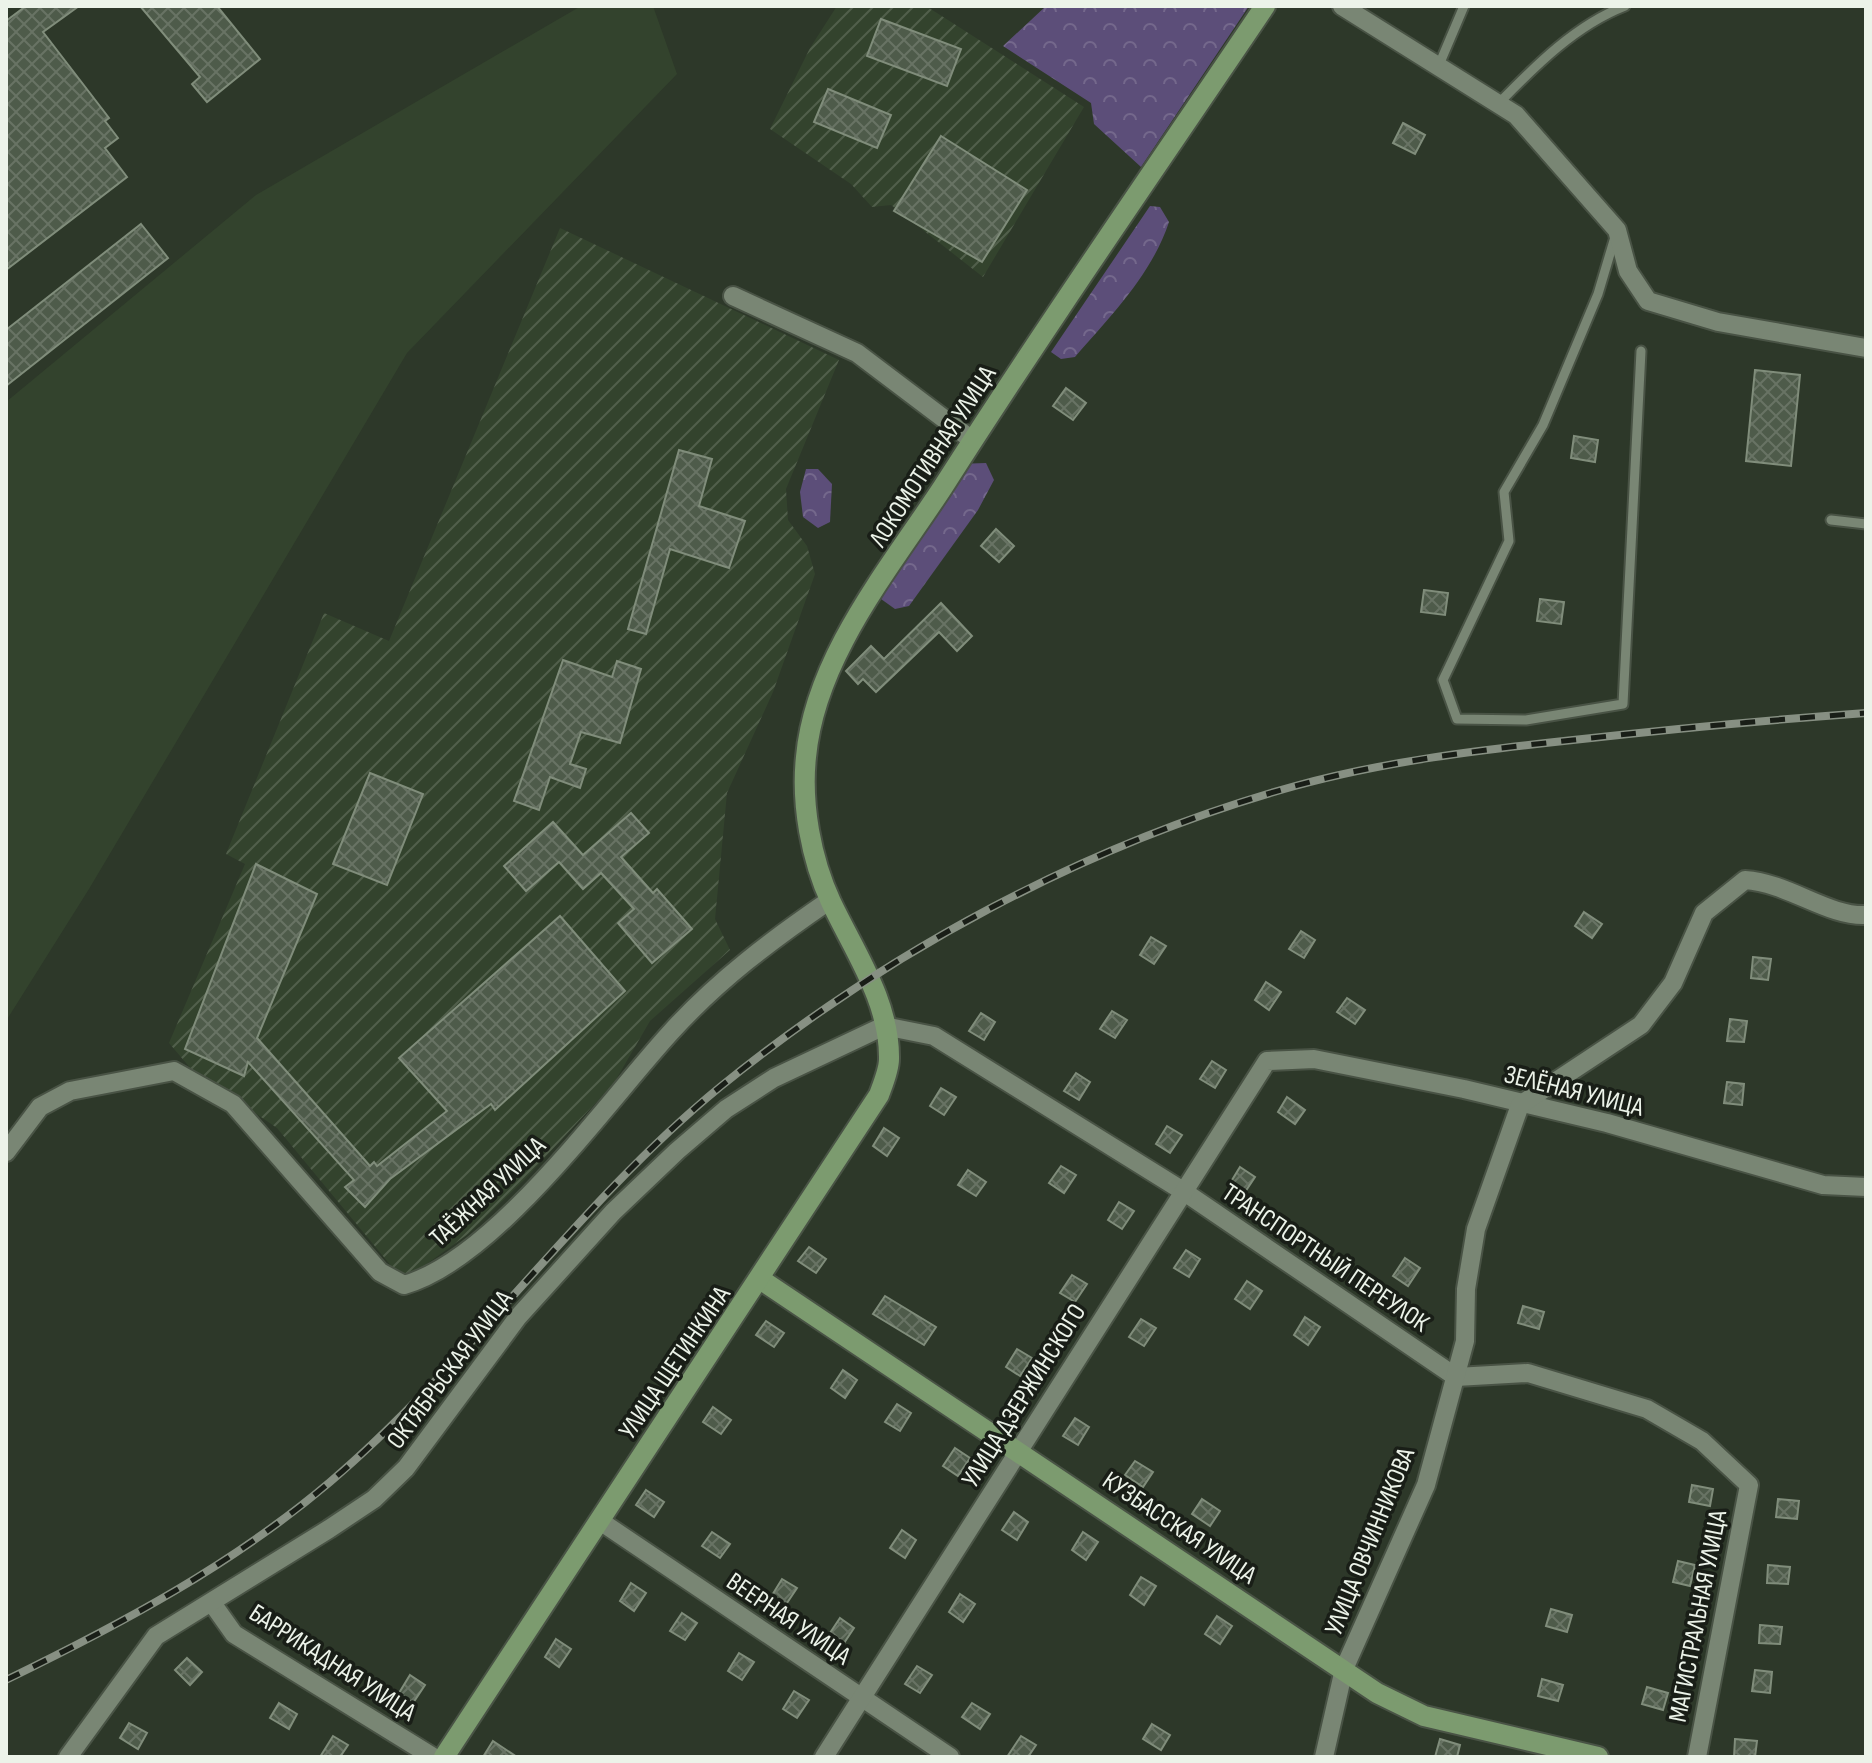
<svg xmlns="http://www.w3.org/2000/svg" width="1872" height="1763" viewBox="0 0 1872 1763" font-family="'Sofia Sans Condensed',sans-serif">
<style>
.built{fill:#33432d}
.industrial{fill:url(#industrial-furrows)}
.forest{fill:url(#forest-crowns)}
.building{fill:url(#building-cross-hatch);stroke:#808d7b;stroke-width:2}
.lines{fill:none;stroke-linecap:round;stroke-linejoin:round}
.lane-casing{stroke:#495345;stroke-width:13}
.street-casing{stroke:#495345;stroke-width:22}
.secondary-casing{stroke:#495345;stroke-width:24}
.lane{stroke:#798674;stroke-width:9}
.street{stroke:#798674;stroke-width:18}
.secondary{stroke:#7c9b6f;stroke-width:20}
.rail-casing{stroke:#879083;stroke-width:8}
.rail{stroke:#191e17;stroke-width:5;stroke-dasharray:15;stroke-linecap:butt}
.labels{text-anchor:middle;stroke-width:7;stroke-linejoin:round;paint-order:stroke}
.street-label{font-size:26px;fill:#ecf3e9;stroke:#191e17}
</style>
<defs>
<pattern id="industrial-furrows" width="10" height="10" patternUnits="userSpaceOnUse" patternTransform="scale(2)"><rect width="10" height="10" fill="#33432d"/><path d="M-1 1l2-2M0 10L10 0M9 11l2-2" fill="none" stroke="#515f4b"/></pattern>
<pattern id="forest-crowns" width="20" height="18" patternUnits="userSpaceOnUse" patternTransform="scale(2)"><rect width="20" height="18" fill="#5c4e79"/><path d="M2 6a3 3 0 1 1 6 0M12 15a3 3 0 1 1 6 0" fill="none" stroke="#74688c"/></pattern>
<pattern id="building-cross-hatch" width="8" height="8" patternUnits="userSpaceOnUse" patternTransform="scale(2)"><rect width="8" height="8" fill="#4e5b4a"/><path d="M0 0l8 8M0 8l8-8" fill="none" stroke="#687364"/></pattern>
</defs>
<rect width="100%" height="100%" fill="#2d3829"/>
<polygon class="built" points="581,6 653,6 677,74 407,353 89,889 6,1021 6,402 256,195"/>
<g class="industrial">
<polygon points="837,6 926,6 1084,107 983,277 891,205 872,207 851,184 770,129 810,48"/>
<polygon points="560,228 839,360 786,489 788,520 807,546 815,574 773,692 727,793 715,919 730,950 650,1021 614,1083 524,1180 468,1234 413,1274 397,1273 277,1128 192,1070 169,1043 245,864 226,854 324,613 389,641"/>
</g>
<g class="forest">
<polygon points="1046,6 1249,6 1141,167 1094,124 1091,103 1003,46"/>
<path d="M1150 206 1160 207 1169 222C1152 274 1110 317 1075 357L1061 359 1051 352Z"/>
<polygon points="986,463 994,480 978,510 909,606 895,609 874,594 957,464"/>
<polygon points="806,469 818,469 832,484 830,522 818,528 803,517 800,492"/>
</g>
<g class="building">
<polygon points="26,6 79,6 43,32 109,118 105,121 118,138 105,148 127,177 6,270 6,21"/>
<polygon points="140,6 217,6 260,59 207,102 192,84 200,77"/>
<polygon points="881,19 961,49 947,86 867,56"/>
<polygon points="828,89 891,115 877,148 814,122"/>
<polygon points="1403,123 1425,135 1415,154 1393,143"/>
<polygon points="941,136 1027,190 982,262 894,211"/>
<polygon points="141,224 168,258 6,386 6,330"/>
<polygon points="1755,370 1800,375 1791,466 1746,461"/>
<polygon points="1066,388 1086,403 1073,420 1053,406"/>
<polygon points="1574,436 1598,440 1595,462 1571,458"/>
<polygon points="679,450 712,459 699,506 745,521 729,568 670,549 646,634 628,629"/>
<polygon points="996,529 1014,546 999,562 981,546"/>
<polygon points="1424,590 1448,593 1445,615 1421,612"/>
<polygon points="1540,599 1564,602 1561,624 1537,621"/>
<polygon points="941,603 972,636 957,651 939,632 876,692 863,679 858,684 846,671 871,646 884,659"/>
<polygon points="563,660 612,677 617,661 641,669 620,743 581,732 570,764 586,769 580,788 550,777 539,810 514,801"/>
<polygon points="370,773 423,794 387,885 333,864"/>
<polygon points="631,813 649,833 621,857 653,893 657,889 692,929 652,963 618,923 634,909 601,873 583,889 559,862 526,891 504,866 553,822 583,855"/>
<polygon points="256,864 317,894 257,1038 370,1166 374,1162 377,1166 447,1111 399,1058 560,916 625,991 495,1110 491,1104 390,1179 365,1207 345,1187 354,1180 248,1062 244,1076 185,1049"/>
<polygon points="1584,912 1602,924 1592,938 1575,926"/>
<polygon points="1301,931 1315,940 1304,958 1289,949"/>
<polygon points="1151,937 1166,946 1154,964 1140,955"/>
<polygon points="1753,957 1771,959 1768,980 1751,978"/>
<polygon points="1266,982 1281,992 1269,1010 1255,1000"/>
<polygon points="1347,998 1365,1010 1355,1024 1337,1012"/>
<polygon points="1112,1011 1127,1020 1115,1038 1100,1029"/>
<polygon points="981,1013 995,1022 984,1040 969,1031"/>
<polygon points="1730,1019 1747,1021 1744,1042 1727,1041"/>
<polygon points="1212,1061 1226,1070 1215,1088 1200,1079"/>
<polygon points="1076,1073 1090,1082 1079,1100 1064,1091"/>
<polygon points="1727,1082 1744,1084 1742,1105 1724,1103"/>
<polygon points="941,1088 956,1097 944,1115 930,1106"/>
<polygon points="1287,1097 1305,1110 1295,1124 1278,1112"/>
<polygon points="1167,1126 1182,1135 1170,1153 1156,1144"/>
<polygon points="884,1128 899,1138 887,1156 873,1146"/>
<polygon points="1061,1166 1076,1175 1064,1193 1049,1183"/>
<polygon points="1240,1167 1255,1177 1243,1195 1229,1185"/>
<polygon points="968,1170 986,1182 976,1196 958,1185"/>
<polygon points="1119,1202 1134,1211 1122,1229 1108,1220"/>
<polygon points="809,1247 826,1259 816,1273 798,1261"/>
<polygon points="1186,1250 1200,1259 1189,1277 1174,1268"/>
<polygon points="1405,1258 1420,1268 1408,1286 1393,1276"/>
<polygon points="1072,1275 1087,1284 1075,1302 1060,1293"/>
<polygon points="1247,1281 1262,1291 1250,1309 1235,1299"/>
<polygon points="885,1296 936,1327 924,1345 873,1314"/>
<polygon points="1523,1306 1544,1312 1539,1329 1518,1323"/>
<polygon points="1305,1317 1320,1327 1308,1345 1294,1335"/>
<polygon points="1141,1319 1156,1328 1144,1346 1129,1337"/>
<polygon points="766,1321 784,1333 774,1347 756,1335"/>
<polygon points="1017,1349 1032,1358 1020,1376 1006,1367"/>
<polygon points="843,1370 857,1380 845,1398 831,1388"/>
<polygon points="897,1404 911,1413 900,1431 885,1422"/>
<polygon points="713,1407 731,1420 721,1434 703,1422"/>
<polygon points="1075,1418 1089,1427 1078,1445 1063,1436"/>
<polygon points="955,1448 970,1458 958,1476 943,1466"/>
<polygon points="1135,1461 1153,1472 1143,1487 1125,1475"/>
<polygon points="1692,1485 1713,1489 1710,1506 1689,1502"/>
<polygon points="646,1490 664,1502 654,1517 636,1505"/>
<polygon points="1202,1499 1220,1511 1210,1526 1192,1514"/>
<polygon points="1778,1499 1799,1501 1797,1519 1776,1517"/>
<polygon points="1014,1512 1028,1522 1017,1540 1002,1530"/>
<polygon points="902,1530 916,1540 905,1558 890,1548"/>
<polygon points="712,1532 730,1544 720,1558 702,1546"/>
<polygon points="1083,1532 1098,1542 1086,1560 1072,1550"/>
<polygon points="1678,1561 1695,1565 1690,1586 1673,1582"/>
<polygon points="1768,1565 1790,1567 1788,1584 1767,1583"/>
<polygon points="1141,1577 1156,1586 1144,1605 1130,1595"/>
<polygon points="782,1579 797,1588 785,1606 771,1597"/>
<polygon points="631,1583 646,1593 634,1611 620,1601"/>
<polygon points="960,1594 975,1604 963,1622 949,1612"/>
<polygon points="1551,1609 1572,1615 1567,1632 1546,1626"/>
<polygon points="682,1613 697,1623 685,1640 670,1631"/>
<polygon points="1217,1616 1232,1626 1220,1644 1205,1634"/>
<polygon points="840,1618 854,1628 842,1646 828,1636"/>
<polygon points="1760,1625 1782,1627 1780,1644 1759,1643"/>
<polygon points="556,1639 571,1649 559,1667 545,1657"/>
<polygon points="739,1653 754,1662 742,1680 728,1671"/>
<polygon points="187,1658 202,1672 190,1685 175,1670"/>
<polygon points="917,1666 932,1675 920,1693 905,1684"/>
<polygon points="1755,1670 1772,1672 1770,1693 1752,1691"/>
<polygon points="410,1675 425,1685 413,1703 399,1693"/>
<polygon points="1542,1679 1563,1685 1558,1701 1538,1696"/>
<polygon points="1647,1687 1668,1693 1663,1710 1642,1704"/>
<polygon points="794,1691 809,1700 797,1718 783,1709"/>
<polygon points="279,1703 297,1714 289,1729 270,1718"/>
<polygon points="972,1703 990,1714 980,1729 962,1717"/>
<polygon points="129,1723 147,1733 138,1749 120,1738"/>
<polygon points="1152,1724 1170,1735 1161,1750 1143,1739"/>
<polygon points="333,1736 348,1745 340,1757 320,1757"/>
<polygon points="1021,1736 1036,1745 1028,1757 1007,1757"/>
<polygon points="1440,1739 1460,1745 1457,1757 1435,1757"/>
<polygon points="1735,1739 1757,1741 1755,1757 1734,1757"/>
<polygon points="493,1741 517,1757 483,1757"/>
</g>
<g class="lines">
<defs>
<g id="lane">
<polyline points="1439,65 1464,6"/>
<path d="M1500 102C1536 65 1576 25 1625 6"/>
<polyline points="1615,237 1598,294 1543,425 1504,492 1509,541 1443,680 1457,719 1526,720 1623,704 1641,351"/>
<polyline points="1831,520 1866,524"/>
</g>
<g id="street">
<polyline points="1342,6 1516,115 1617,230 1628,271 1648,301 1718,322 1866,348"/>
<polyline points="733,296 857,353 972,440"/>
<path d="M6 1152 40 1107 70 1091 174 1071 233 1104 380 1272 404 1285C496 1259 606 1103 671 1032 718 980 773 939 830 900"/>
<polyline points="600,1521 950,1757"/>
<polyline points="212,1603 234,1634 433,1757"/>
<polyline points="68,1757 156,1636 329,1529 374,1499 406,1468 518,1317 613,1212 677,1151 726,1109 774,1078 884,1026 934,1036 1183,1191 1456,1377 1528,1373 1647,1409 1702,1441 1749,1485 1697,1757"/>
<polyline points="824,1757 1267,1061 1314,1059 1464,1089 1607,1123 1823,1185 1866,1187"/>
<path d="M1324 1757 1344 1669 1426 1485 1465 1341 1466 1289 1476 1229 1520 1105 1641 1025 1673 983 1704 913 1745 880C1789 883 1828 917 1866 915"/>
</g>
<g id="secondary">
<polyline points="760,1279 1377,1693 1424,1716 1598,1757"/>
<path d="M444 1757 879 1095C883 1084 889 1070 889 1059 890 1002 854 951 831 902 811 859 801 804 806 757 815 657 890 568 943 487 1047 324 1157 166 1265 6"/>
</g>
</defs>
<use href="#lane" class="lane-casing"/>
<use href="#street" class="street-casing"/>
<use href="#secondary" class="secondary-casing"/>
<use href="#lane" class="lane"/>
<use href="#street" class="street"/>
<use href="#secondary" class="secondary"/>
<defs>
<path id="rail" d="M6 1680C121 1624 232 1565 330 1482 471 1362 576 1205 720 1087 888 951 1086 844 1295 786 1386 761 1480 750 1573 740 1671 729 1768 720 1866 713"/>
</defs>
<use href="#rail" class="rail-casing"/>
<use href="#rail" class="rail"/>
</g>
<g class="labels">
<g class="street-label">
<text transform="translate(932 456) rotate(-57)" y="9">ЛОКОМОТИВНАЯ УЛИЦА</text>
<text transform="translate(1574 1090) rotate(14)" y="9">ЗЕЛЁНАЯ УЛИЦА</text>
<text transform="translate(487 1191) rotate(-43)" y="9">ТАЁЖНАЯ УЛИЦА</text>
<text transform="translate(1326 1257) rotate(34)" y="9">ТРАНСПОРТНЫЙ ПЕРЕУЛОК</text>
<text transform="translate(674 1362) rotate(-56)" y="9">УЛИЦА ЩЕТИНКИНА</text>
<text transform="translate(449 1369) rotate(-53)" y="9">ОКТЯБРЬСКАЯ УЛИЦА</text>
<text transform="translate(1023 1395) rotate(-58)" y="9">УЛИЦА ДЗЕРЖИНСКОГО</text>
<text transform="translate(1180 1527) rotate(34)" y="9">КУЗБАССКАЯ УЛИЦА</text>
<text transform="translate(1369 1541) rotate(-68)" y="9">УЛИЦА ОВЧИННИКОВА</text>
<text transform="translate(1697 1616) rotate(-79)" y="9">МАГИСТРАЛЬНАЯ УЛИЦА</text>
<text transform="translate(789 1618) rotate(34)" y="9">ВЕЕРНАЯ УЛИЦА</text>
<text transform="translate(333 1662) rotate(33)" y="9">БАРРИКАДНАЯ УЛИЦА</text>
</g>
</g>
<rect width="1872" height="1763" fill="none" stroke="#ecf3e9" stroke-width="16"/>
</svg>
